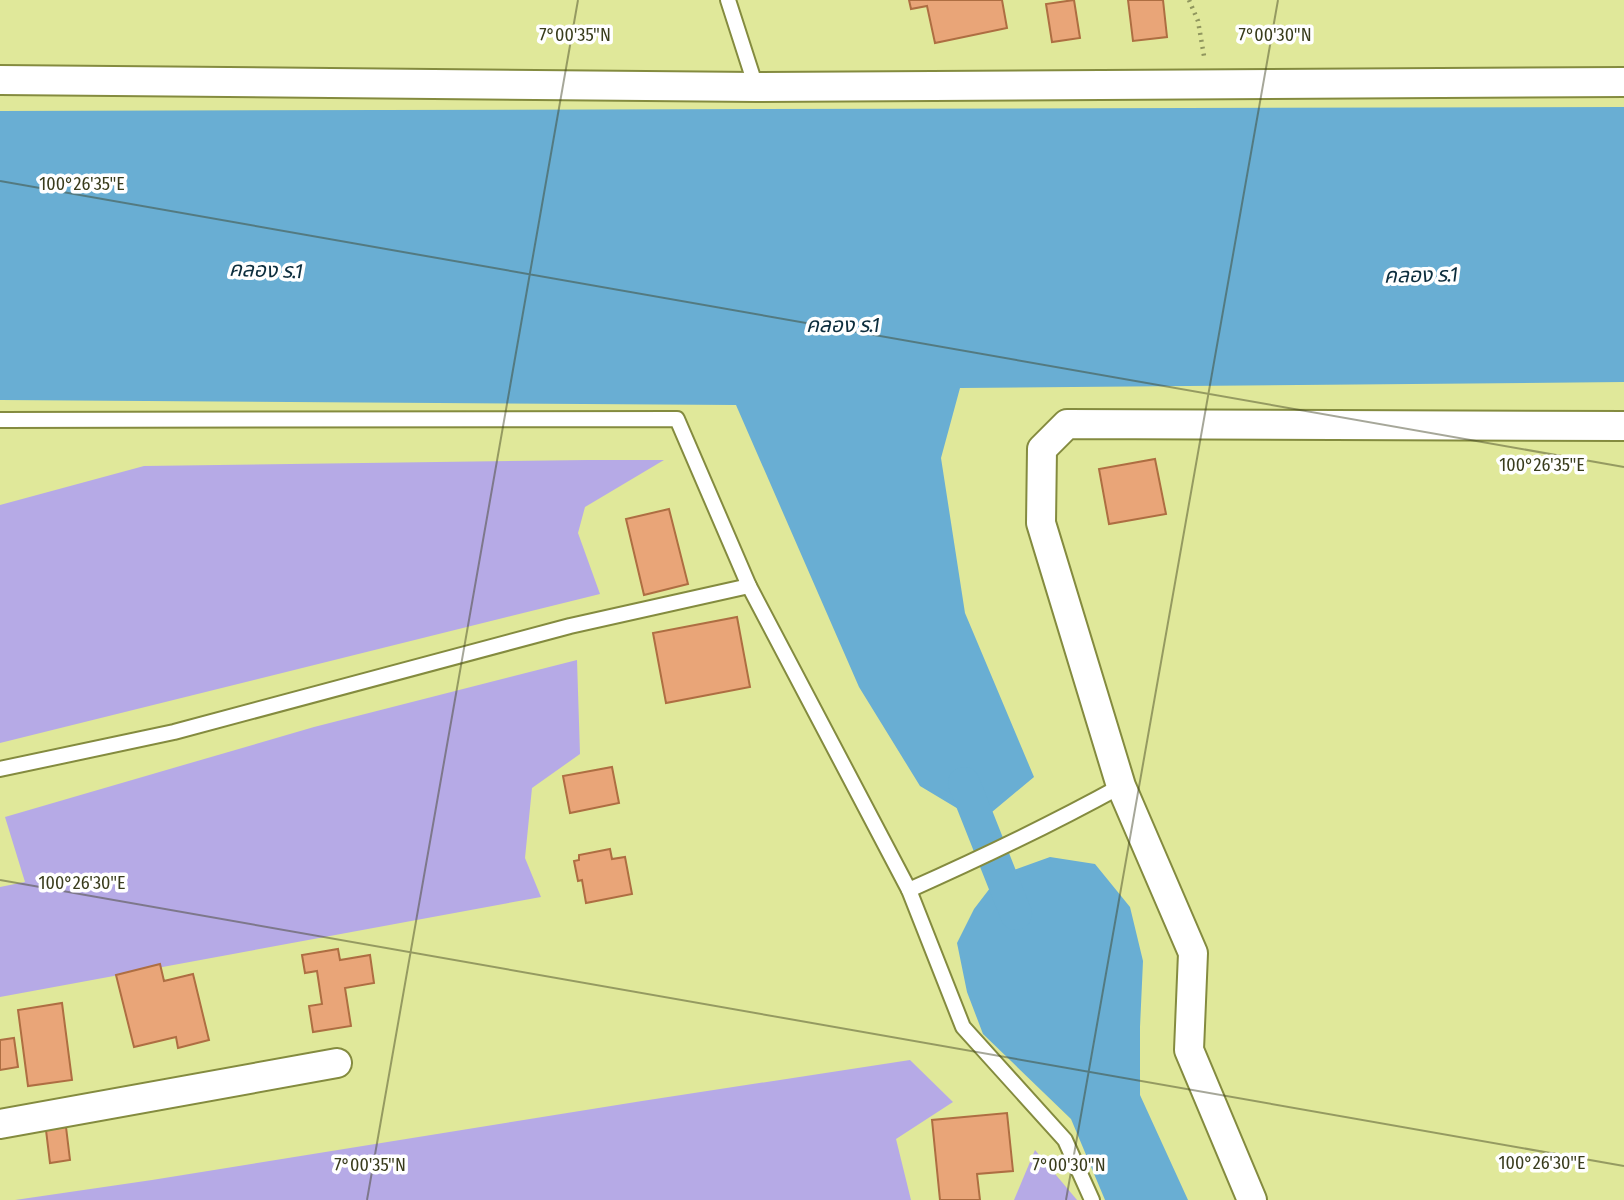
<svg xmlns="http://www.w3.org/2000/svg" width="1624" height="1200" viewBox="0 0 1624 1200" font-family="'Fira Sans Condensed','Noto Sans Thai',sans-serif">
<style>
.green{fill:#b6aae6}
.water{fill:#69aed3}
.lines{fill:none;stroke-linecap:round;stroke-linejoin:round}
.canal{stroke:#69aed3;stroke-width:32}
.building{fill:#e9a578;stroke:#ae6e42;stroke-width:2}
.lane-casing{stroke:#848b3f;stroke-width:18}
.street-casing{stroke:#848b3f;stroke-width:32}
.path{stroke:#90965e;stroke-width:4.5;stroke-dasharray:2 5;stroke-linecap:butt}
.lane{stroke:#fff;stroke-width:14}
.street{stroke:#fff;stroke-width:28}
.ticks{fill:none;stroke:#393c1c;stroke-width:2;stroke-opacity:0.45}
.labels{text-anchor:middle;stroke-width:7;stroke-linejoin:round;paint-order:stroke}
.water-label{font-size:21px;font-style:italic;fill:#0c2d3d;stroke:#fff}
.ticks-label{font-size:18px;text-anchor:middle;fill:#393c1c;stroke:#fff;stroke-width:7;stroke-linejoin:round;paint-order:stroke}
</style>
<rect width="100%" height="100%" fill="#e0e89a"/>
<g class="green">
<polygon points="587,460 664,460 585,507 578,533 600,594 0,743 0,505 144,466"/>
<polygon points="577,660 580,754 532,788 525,858 541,897 0,997 0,887 25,882 5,817 314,727"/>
<polygon points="910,1060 953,1102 896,1139 911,1200 15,1200 152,1180 642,1101"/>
<polygon points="1035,1150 1077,1200 1014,1200"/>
</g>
<g class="water">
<polygon points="1624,107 1624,382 960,388 941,458 965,613 1034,777 980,822 920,786 859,687 736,405 0,400 0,111"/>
<polygon points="1050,857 1095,864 1130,907 1143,961 1140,1027 1140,1095 1188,1200 1105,1200 1071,1119 983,1034 967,992 957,943 974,909 1000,875"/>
</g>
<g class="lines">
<polyline class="canal" points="964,783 1016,914"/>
</g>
<g class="building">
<polygon points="909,0 1002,0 1007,28 935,43 927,6 911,9"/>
<polygon points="1074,0 1080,38 1052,42 1046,4"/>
<polygon points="1128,0 1163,0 1167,37 1133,41"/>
<polygon points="1155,459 1166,514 1109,524 1099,469"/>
<polygon points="669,509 688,584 644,595 626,519"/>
<polygon points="737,617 750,687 666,703 653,633"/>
<polygon points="612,767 619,803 570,813 563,776"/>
<polygon points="610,849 612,859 625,857 632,894 586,903 582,880 578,881 574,861 579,860 579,855"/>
<polygon points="338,949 340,960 370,955 374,983 345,988 351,1026 313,1032 309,1006 322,1004 317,971 305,973 302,955"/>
<polygon points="160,964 164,981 193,974 209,1040 178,1048 176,1037 134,1047 116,975"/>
<polygon points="62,1003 72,1080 28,1086 18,1010"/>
<polygon points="14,1038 18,1067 0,1070 0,1040"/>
<polygon points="1007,1113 1013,1171 977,1174 980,1200 940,1200 932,1120"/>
<polygon points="66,1127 70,1160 50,1163 46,1130"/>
</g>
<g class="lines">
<defs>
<g id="lane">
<polyline points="728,0 756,87"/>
<path d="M0 420 677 419 749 586 909 890C981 858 1052 824 1121 786"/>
<polyline points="0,769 174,732 570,626 749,586"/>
<polyline points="909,890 963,1027 1065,1140 1092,1200"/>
</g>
<g id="street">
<polyline points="0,80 756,87 1624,82"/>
<polyline points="0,1124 337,1063"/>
<polyline points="1252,1200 1189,1050 1193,953 1121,786 1041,523 1042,449 1067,424 1624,426"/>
</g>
</defs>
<use href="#lane" class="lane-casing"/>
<use href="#street" class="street-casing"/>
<polyline class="path" points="1189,0 1198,21 1204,56"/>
<use href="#lane" class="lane"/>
<use href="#street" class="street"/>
</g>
<path class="ticks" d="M0 181 1624 467M0 880 1624 1166M367 1200 578 0M1066 1200 1278 0"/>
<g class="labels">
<g class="water-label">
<text transform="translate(266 270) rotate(2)" y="7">คลอง ร.1</text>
<text transform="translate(1421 275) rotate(-1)" y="7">คลอง ร.1</text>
<text x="843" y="332">คลอง ร.1</text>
</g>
</g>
<g class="ticks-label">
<text x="575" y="41">7°00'35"N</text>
<text x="1275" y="41">7°00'30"N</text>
<text x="82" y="190">100°26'35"E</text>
<text x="1542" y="471">100°26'35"E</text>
<text x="82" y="889">100°26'30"E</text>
<text x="1542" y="1169">100°26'30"E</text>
<text x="370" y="1171">7°00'35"N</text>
<text x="1069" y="1171">7°00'30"N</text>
</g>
</svg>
